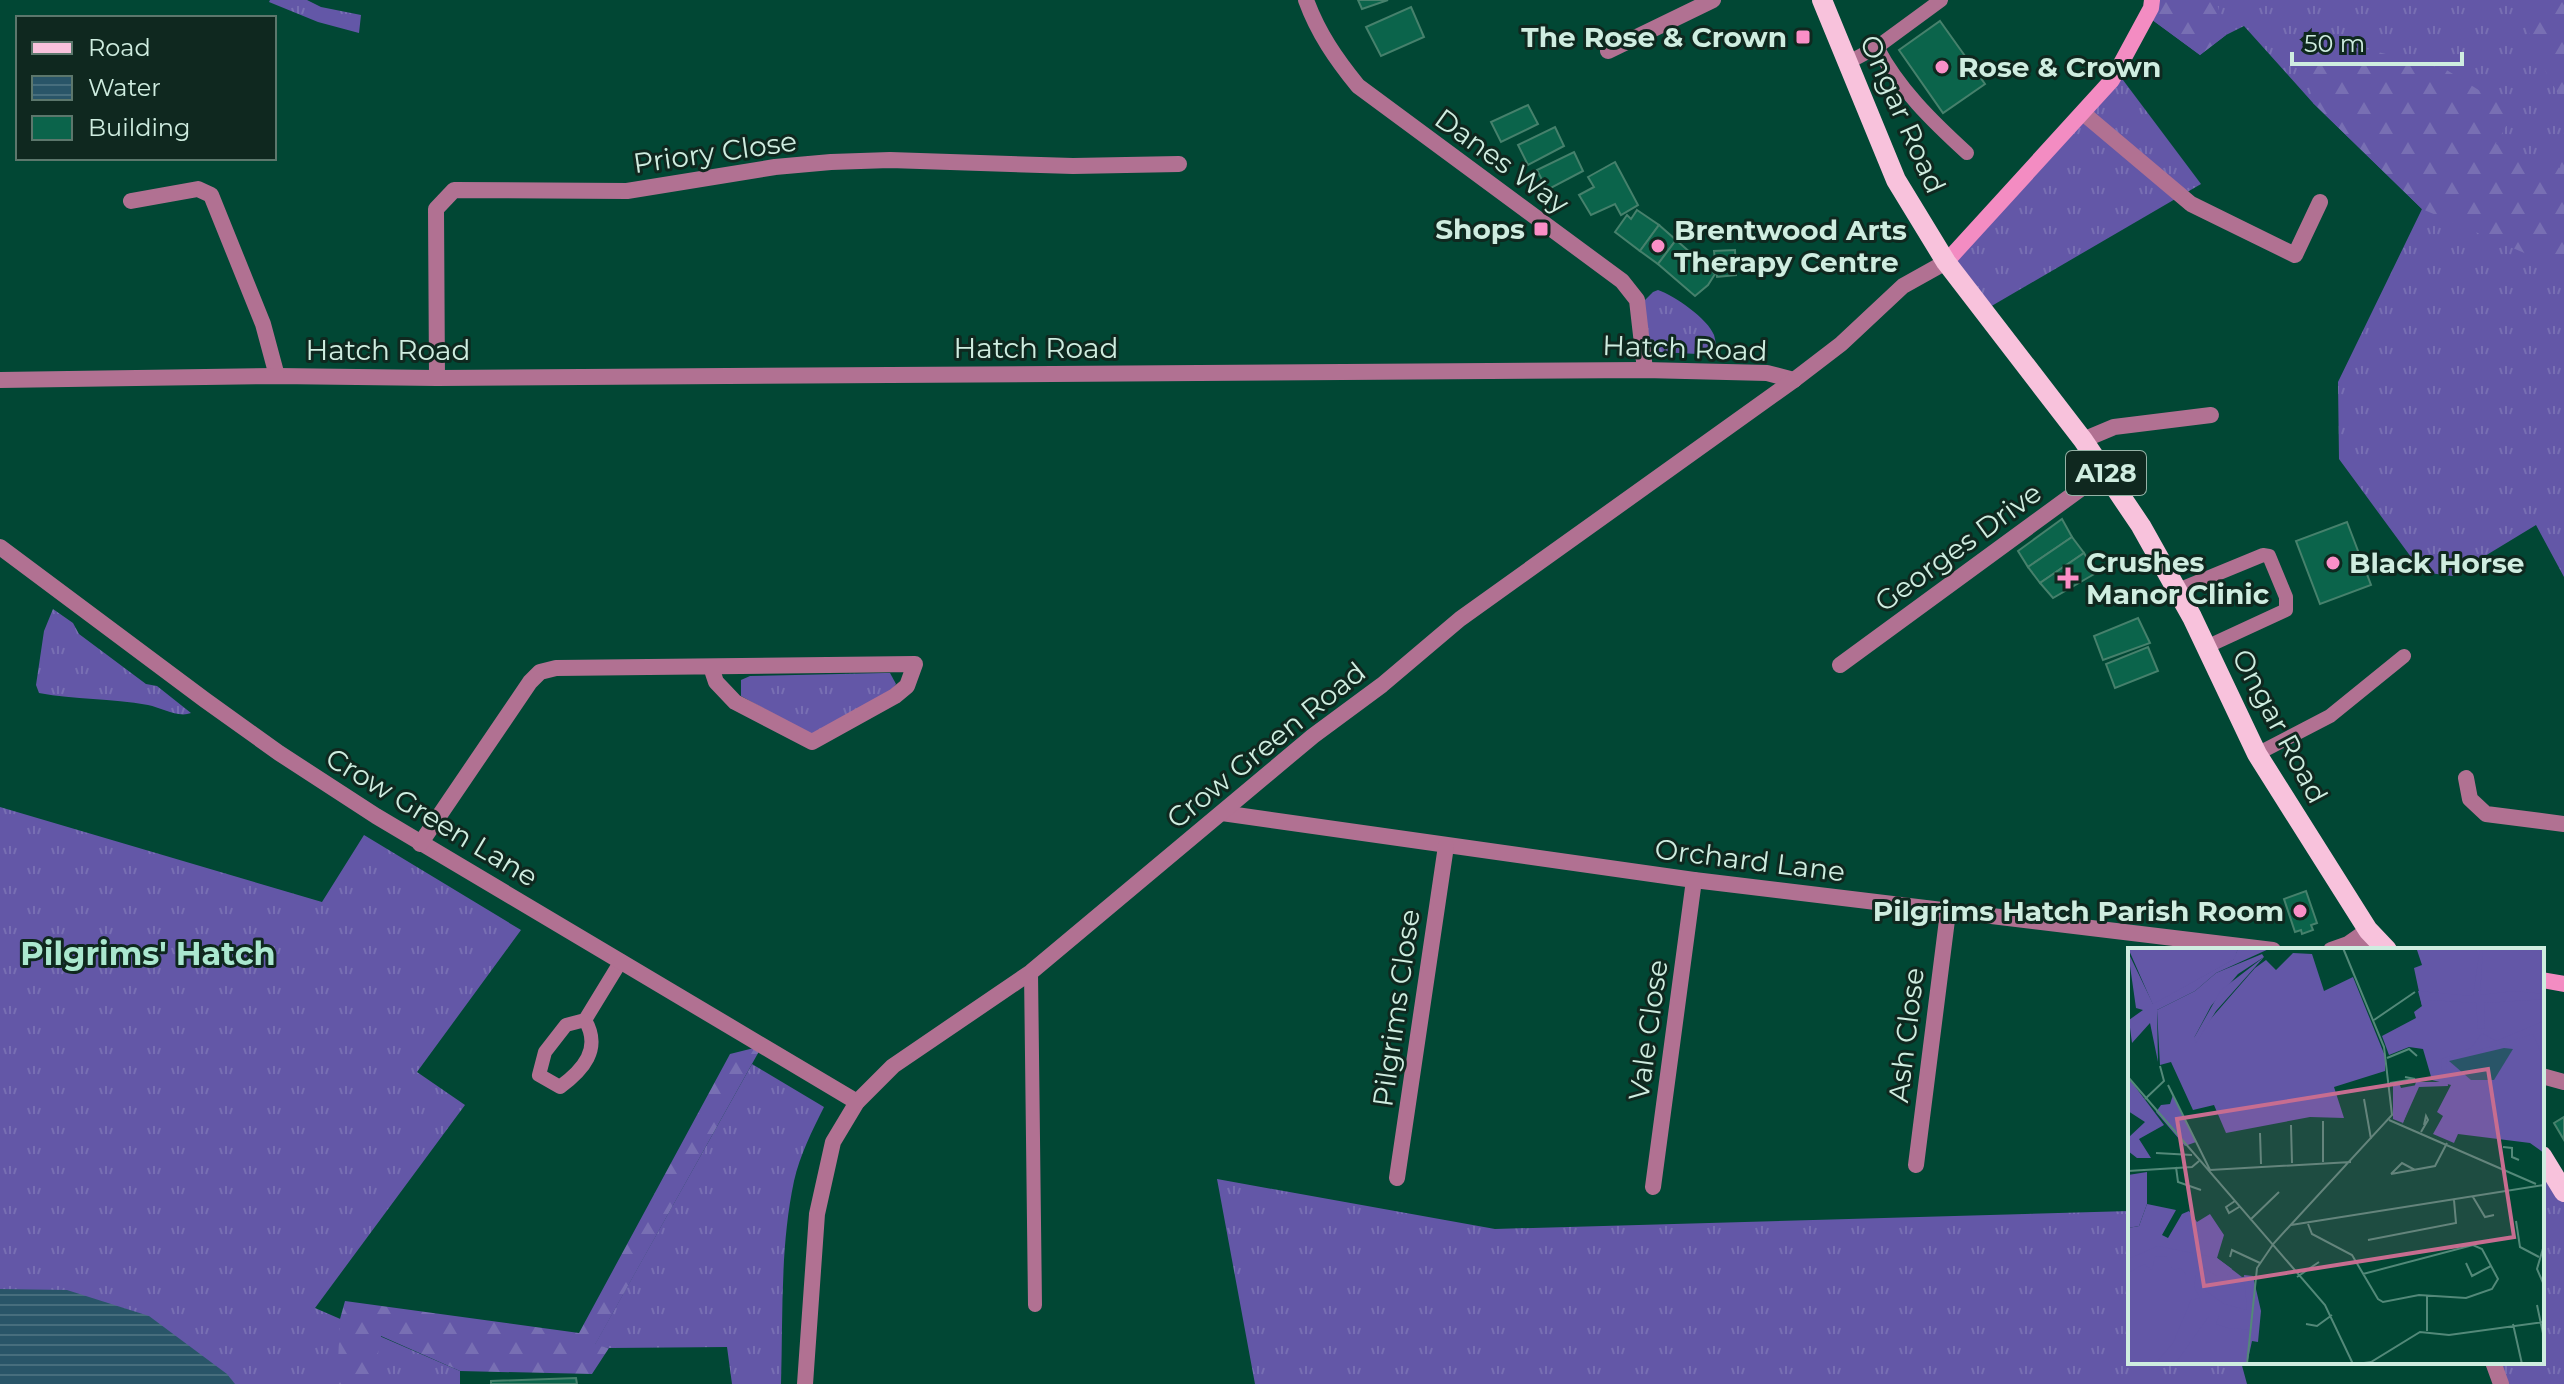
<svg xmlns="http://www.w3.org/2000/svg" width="2564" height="1384" viewBox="0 0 2564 1384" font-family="Montserrat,sans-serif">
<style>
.grass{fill:url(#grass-tufts)}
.forest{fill:url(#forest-firs)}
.water{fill:url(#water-rules)}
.building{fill:#0b644b;stroke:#46816c;stroke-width:2}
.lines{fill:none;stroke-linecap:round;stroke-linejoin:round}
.lane{stroke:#b17192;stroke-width:14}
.street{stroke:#b17192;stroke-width:16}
.secondary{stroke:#f38cc2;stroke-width:16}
.primary{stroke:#f8c2dc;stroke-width:20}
.poi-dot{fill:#fa8fc7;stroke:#0f281f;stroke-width:3}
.labels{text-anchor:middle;stroke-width:6;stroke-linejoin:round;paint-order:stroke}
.shield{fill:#0f281f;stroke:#95b2a6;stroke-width:2}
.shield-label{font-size:26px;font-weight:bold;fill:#cfede0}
.poi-label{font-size:28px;font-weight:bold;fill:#cfede0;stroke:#0f281f;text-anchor:start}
.street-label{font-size:28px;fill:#cfede0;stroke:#0f281f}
.quarter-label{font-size:32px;font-weight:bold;fill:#aae8cf;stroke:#0f281f}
.inset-road{fill:none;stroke:#538979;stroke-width:2}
.view{fill:#c76d90;fill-opacity:0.15;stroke:#c76d90;stroke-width:4}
.inset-edge{fill:none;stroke:#cfede0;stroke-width:4}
</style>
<defs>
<pattern id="grass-tufts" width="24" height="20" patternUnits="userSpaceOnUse" patternTransform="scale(2)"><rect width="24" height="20" fill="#6357a7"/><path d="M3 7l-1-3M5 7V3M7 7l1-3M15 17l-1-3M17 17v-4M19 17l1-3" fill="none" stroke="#786fb3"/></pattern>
<pattern id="forest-firs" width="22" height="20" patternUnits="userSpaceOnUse" patternTransform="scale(2)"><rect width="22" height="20" fill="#6357a7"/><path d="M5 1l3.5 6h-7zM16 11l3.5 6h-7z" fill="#786fb3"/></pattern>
<pattern id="water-rules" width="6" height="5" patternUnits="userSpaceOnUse" patternTransform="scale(2)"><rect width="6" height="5" fill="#295568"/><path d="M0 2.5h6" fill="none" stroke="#476e7d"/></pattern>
</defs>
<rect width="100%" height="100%" fill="#014734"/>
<g class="grass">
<polygon points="270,0 307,0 321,7 361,15 359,33 318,22 269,2"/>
<polygon points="2153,0 2564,0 2564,577 2536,525 2452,576 2422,572 2339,459 2338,382 2422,209 2313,103 2244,26 2226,35 2200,55 2151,19"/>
<polygon points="2117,72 2201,184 1983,311 1946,262"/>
<path d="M1658 290C1674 295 1708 319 1714 335 1716 341 1716 349 1717 355L1659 352 1649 339 1644 301 1653 292Z"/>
<path d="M53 609 73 623 79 634 146 684 157 686 191 713C178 718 162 708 148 705 111 698 75 700 39 693L36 685 44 631Z"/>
<polygon points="885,673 890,673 896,684 891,691 812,735 741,696 741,680 750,676"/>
<polygon points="0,807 322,902 364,835 521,930 417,1072 465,1105 315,1308 460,1371 460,1384 0,1384"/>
<path d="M752 1064 824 1107C812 1131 800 1155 794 1181 780 1247 783 1317 781 1384H732L727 1347 609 1348 594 1346Z"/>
<polygon points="2542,1156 2564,1192 2564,1384 2500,1384 2493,1362 2542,1362"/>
<polygon points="1217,1179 1495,1229 2130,1211 2130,1362 2241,1362 2247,1384 1255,1384"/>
</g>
<g class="forest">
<polygon points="2154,0 2216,0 2226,35 2200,55 2151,19"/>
<polygon points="2526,0 2564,0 2564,105 2546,72 2529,33"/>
<polygon points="2366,49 2445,69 2514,112 2496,144 2560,168 2564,132 2564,270 2422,209 2313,103 2313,64"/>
<polygon points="762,1046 595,1345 609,1348 592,1374 460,1371 381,1336 373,1384 337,1384 340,1319 345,1301 579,1333 730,1054"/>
</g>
<polygon class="water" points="0,1289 67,1290 149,1316 227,1374 235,1384 0,1384"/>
<g class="building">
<polygon points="1358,0 1388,0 1362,9"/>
<polygon points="1411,7 1424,37 1381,56 1366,27"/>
<polygon points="1940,21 1985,84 1943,113 1899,50"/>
<polygon points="1528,105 1538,124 1501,142 1491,122"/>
<polygon points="1555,127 1564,146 1528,165 1518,145"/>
<polygon points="1574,152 1583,171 1547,190 1537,170"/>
<polygon points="1615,162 1638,205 1621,215 1615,204 1591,215 1579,195 1594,187 1588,177"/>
<polygon points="1637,210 1659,225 1640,251 1615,232 1627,215 1631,219"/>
<polygon points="1659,225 1676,240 1658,264 1640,251"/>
<polygon points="1676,240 1715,274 1708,285 1695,296 1658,264"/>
<polygon points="1735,250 1736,275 1717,277 1714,251"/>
<polygon points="2062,519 2072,537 2028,567 2018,551"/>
<polygon points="2347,522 2371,585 2320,604 2296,541"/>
<polygon points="2072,537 2084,553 2040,583 2028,567"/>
<polygon points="2084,553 2096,573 2053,598 2040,583"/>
<polygon points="2138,618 2150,643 2103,660 2094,636"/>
<polygon points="2148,647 2158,671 2115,688 2106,664"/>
<polygon points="2306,891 2317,923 2311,925 2313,930 2302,934 2301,930 2295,932 2284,899"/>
<polygon points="2564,1117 2564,1140 2554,1123"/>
<polygon points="576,1378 577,1384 491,1384 491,1381"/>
</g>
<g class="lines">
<g class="lane">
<path d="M1877 47C1899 89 1932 121 1967 153"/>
<polyline points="1847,63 1877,47 1941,0"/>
<polyline points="2178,590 2263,555 2269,556 2286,597 2286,610 2206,647"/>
<polyline points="2257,754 2330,716 2404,656"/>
<polyline points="1031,972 1035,1305"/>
<path d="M585 1020C602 1049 583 1070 560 1087L539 1075 545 1052 566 1025 585 1020 621 961"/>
</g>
<g class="street">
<path d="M1306 0C1318 33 1336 59 1358 86L1622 281 1637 300 1645 370"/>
<polyline points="1608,51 1713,0"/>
<polyline points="2083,113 2191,204 2295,255 2320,202"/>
<polyline points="131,201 198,189 211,195 263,324 277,376"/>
<polyline points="437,378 436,209 454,190 627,191 775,167 831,162 890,160 1073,166 1179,164"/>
<polyline points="0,380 277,376 437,378 1645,370 1767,373 1794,380"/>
<polyline points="2083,440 2114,427 2211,415"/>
<polyline points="0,547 205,700 279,753 376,816 857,1102"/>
<polyline points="1840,665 2105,471"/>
<polyline points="2466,778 2470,799 2486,814 2564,824"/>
<polyline points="1222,813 1694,880 2273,950"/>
<polyline points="420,844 530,682 540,672 556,668 915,664 907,686 895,696 812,742 735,702 716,682 711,667"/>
<polyline points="2331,950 2348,944 2368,930"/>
<polyline points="2366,950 2368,930"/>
<polyline points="2542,1076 2564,1082"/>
<polyline points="1916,1165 1948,912"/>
<polyline points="1397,1178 1446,846"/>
<polyline points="1653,1187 1694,880"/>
<polyline points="2493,1362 2501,1384"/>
<polyline points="805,1384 817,1214 833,1142 857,1102 893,1066 1031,972 1313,736 1382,685 1460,619 1794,380 1841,344 1903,286 1946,262"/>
</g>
<g class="secondary">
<polyline points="1946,262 2112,80 2151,8 2152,0"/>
<polyline points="2542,980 2564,984"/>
</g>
<g class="primary">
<polyline points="1822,0 1896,180 1946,262 2083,440 2141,526 2192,617 2257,754 2368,930 2387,950"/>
<polyline points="2542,1156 2564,1192"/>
</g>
</g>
<g class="poi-dot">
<rect x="1795" y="29" width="16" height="16" rx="4"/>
<circle cx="1942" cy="67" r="8"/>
<rect x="1533" y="221" width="16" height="16" rx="4"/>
<circle cx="1658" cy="246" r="8"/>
<circle cx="2333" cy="563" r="8"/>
<path d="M2064 566h8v8h8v8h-8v8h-8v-8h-8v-8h8z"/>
<circle cx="2300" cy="911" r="8"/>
</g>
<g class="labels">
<rect class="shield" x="2066" y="451" width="80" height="44" rx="6"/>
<g class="shield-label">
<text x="2106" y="482">A128</text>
</g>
<g class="poi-label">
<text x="1787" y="47" text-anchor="end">The Rose &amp; Crown</text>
<text x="1958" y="77">Rose &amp; Crown</text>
<text x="1525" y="239" text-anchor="end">Shops</text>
<text x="1674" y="240">Brentwood Arts<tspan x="1674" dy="32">Therapy Centre</tspan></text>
<text x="2086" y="572">Crushes<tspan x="2086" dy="32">Manor Clinic</tspan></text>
<text x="2349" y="573">Black Horse</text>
<text x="2284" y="921" text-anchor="end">Pilgrims Hatch Parish Room</text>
</g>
<g class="street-label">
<text transform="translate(1903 114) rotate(66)" y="10">Ongar Road</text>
<text transform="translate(715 152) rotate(-8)" y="10">Priory Close</text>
<text transform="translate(1502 161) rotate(36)" y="10">Danes Way</text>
<text x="1036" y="358">Hatch Road</text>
<text transform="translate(1685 348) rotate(2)" y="10">Hatch Road</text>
<text x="388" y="360">Hatch Road</text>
<text transform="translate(1958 547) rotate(-36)" y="10">Georges Drive</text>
<text transform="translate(2280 726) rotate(62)" y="10">Ongar Road</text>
<text transform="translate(1266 745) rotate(-39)" y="10">Crow Green Road</text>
<text transform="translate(432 817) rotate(31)" y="10">Crow Green Lane</text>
<text transform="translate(1750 860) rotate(7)" y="10">Orchard Lane</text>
<text transform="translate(1396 1008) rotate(-82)" y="10">Pilgrims Close</text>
<text transform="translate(1648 1030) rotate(-82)" y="10">Vale Close</text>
<text transform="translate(1906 1035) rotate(-83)" y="10">Ash Close</text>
</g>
<g class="quarter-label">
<text x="148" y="965">Pilgrims' Hatch</text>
</g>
</g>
<g transform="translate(2128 948)">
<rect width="416" height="416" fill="#014734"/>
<path d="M0 0H110L107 11 25 57ZM281 0H416V205L402 195 330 186 326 195 305 186 315 168 309 164 323 137 304 132 295 101 281 99 261 107 254 88 288 70 286 64 294 58 286 20 294 17 289 2ZM165 5 184 6 196 43 225 29 257 108V123L206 139 216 170 182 169 98 185 86 157 65 162 43 114 32 117 29 62 67 43 88 25 134 6 136 9 110 26 83 58 66 90 127 20 138 12 148 22ZM271 135 273 140 289 137 275 175 265 171V136ZM45 147 68 194 57 198 28 164 33 157 42 156ZM19 256 48 262 34 287 40 290 54 266 61 263 69 274 82 266 96 287 89 310 114 329 125 328 133 363 130 394 124 393 119 416H0V280L11 278Z" fill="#6357a7"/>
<path d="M110 0H143L88 25 67 43 29 62 30 114 22 75 4 95 1 72 15 62 8 60 0 4 25 56 106 11ZM352 0H368L355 1 352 47 386 43 416 46V51L356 55 357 80 350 81 348 55 302 52 294 58 290 43 345 48ZM136 9 88 63 68 95 66 90 93 42ZM416 73V112L405 86 318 112 320 138 291 139 274 177 288 134H315L313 111 343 100 354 85 368 93ZM0 129 36 177 11 191 23 210H9L0 203V190L17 174 0 163ZM30 298 89 310 104 321 99 328H89L73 318 78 343 96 356 119 362 116 327 125 328 126 382 100 380 88 376 91 368H81L47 416H27L45 395 63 352 72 350 66 339 68 327H58L53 320 45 322 38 308 27 309 24 322 16 316 0 325V311Z" fill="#6357a7"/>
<path d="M19 224V256L11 278 0 280V227Z" fill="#6357a7"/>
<path d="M376 100 385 101 366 132H343L321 113Z" fill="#295568"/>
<path class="inset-road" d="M246 72 287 44M259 110 281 101 289 108M0 129 197 357 225 416M262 135 287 131 277 129M40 137 82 222 223 214M17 151 36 133 32 118M236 151 243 191M261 172 408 236M195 173V214M163 177 164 215M293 184 300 172 298 168 296 177M132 185 133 216M375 199 384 200V209L391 212M28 205 64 207M48 219 50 234 73 242M0 223 64 219 71 213M263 226 307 218 319 195M263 226 274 215 287 222M345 249 357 269 366 267M107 253 98 259 101 265 111 259M122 272 151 244M388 273 392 299 411 309M180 276 184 286 224 307 250 351 255 354 291 347 338 350 364 341 370 331 354 301 345 297 235 326M163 277 416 237M240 292 328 275 326 252M416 297 409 321 416 337M102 309 104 302 132 315M338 315 344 328 363 318M169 329 191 314M299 347V383M409 357 416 390M178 376 189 378 204 367M385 376 394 416M119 416 129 320 146 295 264 167 256 99 215 0M229 416 243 414 292 384 321 387 416 374"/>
<path class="view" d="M360 121 386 289 76 338 49 171Z"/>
<rect width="416" height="416" class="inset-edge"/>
</g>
<rect x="16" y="16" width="260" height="144" fill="#0f281f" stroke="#5c776c" stroke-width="2"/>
<rect x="32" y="42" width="40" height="12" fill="#f8c2dc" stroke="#5c776c" stroke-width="2"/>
<text x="88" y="56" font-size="24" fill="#cfede0">Road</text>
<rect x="32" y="76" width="40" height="24" fill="url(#water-rules)" stroke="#5c776c" stroke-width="2"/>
<text x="88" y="96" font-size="24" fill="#cfede0">Water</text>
<rect x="32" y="116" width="40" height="24" fill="#0b644b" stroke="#5c776c" stroke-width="2"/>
<text x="88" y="136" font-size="24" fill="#cfede0">Building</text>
<path d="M2292 52v12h170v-12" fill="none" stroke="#cfede0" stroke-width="4"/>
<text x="2304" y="52" font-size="24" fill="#cfede0" stroke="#0f281f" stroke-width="6" paint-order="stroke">50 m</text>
</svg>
